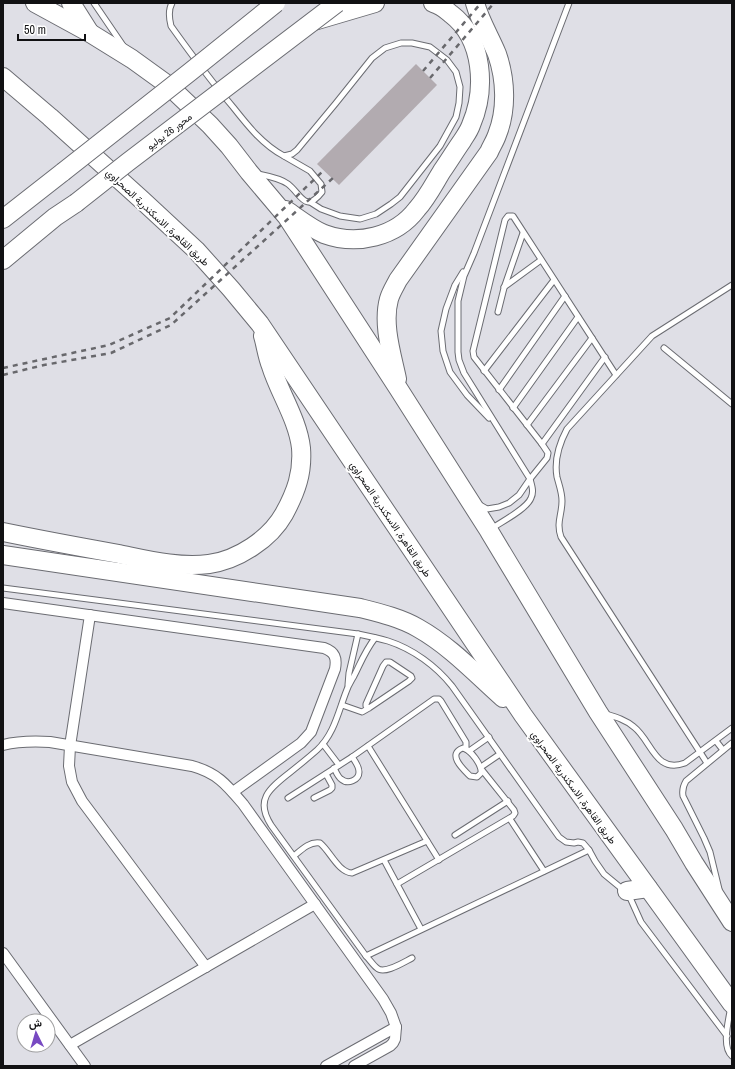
<svg xmlns="http://www.w3.org/2000/svg" width="735" height="1069" viewBox="0 0 735 1069" font-family="'Archivo Narrow',Vazirmatn,sans-serif">
<style>
.building{fill:#b2abb0}
.lines{fill:none;stroke-linecap:round;stroke-linejoin:round}
.service-casing{stroke:#6b6c72;stroke-width:7}
.minor-casing{stroke:#6b6c72;stroke-width:12}
.motorway-casing{stroke:#6b6c72;stroke-width:20}
.service{stroke:#fff;stroke-width:5}
.minor{stroke:#fff;stroke-width:10}
.motorway{stroke:#fff;stroke-width:18}
.rail{stroke:#68686c;stroke-width:2.5;stroke-dasharray:5 5;stroke-linecap:butt}
.motorway-bridge-casing{stroke:#6b6c72;stroke-width:20;stroke-linecap:butt}
.motorway-bridge{stroke:#fff;stroke-width:18}
.labels{text-anchor:middle;stroke-width:4;stroke-linejoin:round;paint-order:stroke}
.street-label{font-size:10px;fill:#111113;stroke:#fff}
</style>
<rect width="100%" height="100%" fill="#dfdfe6"/>
<polygon class="building" points="416,64 437,85 339,185 317,164"/>
<g class="lines">
<defs>
<g id="service">
<polyline points="94,3 124,47"/>
<path d="M172 3C168 10 169 18 171 26 191 54 211 81 233 107 248 126 263 145 284 156L292 154 297 150 336 103 372 58 385 48 401 43H412L430 47 447 60 456 72 460 87 459 103 456 117 440 146 400 197 391 204 376 214 360 219 340 216 321 209 310 202"/>
<path d="M258 174C268 176 280 178 288 184 301 194 305 214 322 192L321 184 310 171 284 156"/>
<polyline points="463,272 455,285 446,309 441,331 443,351 450,372 467,395 489,418"/>
<polyline points="504,287 541,260"/>
<polyline points="498,312 504,288 523,233"/>
<polyline points="664,348 732,404"/>
<polyline points="484,371 554,280"/>
<polyline points="499,390 565,296"/>
<polyline points="513,408 578,317"/>
<polyline points="527,425 592,338"/>
<polyline points="542,444 605,357"/>
<polyline points="480,505 487,509 499,507 509,503 519,495 530,479 547,458 548,453 542,444 474,357 473,351 505,220 508,216 513,216 616,375"/>
<path d="M491 529C501 522 527 509 531 498 534 492 532 486 530 479L464 373 459 360 458 352V301L464 276 474 253 569 3"/>
<path d="M3 588 358 634C368 636 378 638 388 641 413 649 436 666 452 686L559 837 566 842 574 843 578 842 583 843 589 850 595 861 604 874 621 888 627 891 641 922 727 1036"/>
<path d="M375 638C365 651 361 662 354 676 352 679 350 683 348 687 339 708 335 734 317 750 308 758 298 766 288 774 269 789 255 800 271 825L366 956C370 960 373 965 377 968 384 975 404 962 412 958"/>
<polyline points="348,685 349,673 358,634"/>
<polyline points="342,705 362,712 369,708 409,681 412,678 411,676 390,662 386,662 383,666 366,704 366,706 369,708"/>
<path d="M606 714C616 717 626 720 634 727 652 741 655 774 685 763L732 728"/>
<polyline points="716,741 723,750"/>
<polyline points="323,744 339,765"/>
<polyline points="368,746 439,860"/>
<path d="M463 748C471 750 482 765 481 773L477 777 470 776C464 770 446 754 463 748Z"/>
<polyline points="469,751 489,737"/>
<path d="M707 763 561 537C556 522 562 515 562 501 562 492 559 485 557 477 554 460 559 444 567 429L652 336 732 285"/>
<polyline points="481,767 500,754"/>
<path d="M334 768C336 772 338 777 341 779 348 785 359 780 359 772 359 766 355 761 352 757"/>
<polyline points="288,798 352,757 434,699 439,699 441,701 466,742 466,749"/>
<polyline points="314,798 330,790 332,788 332,785 326,774"/>
<polyline points="510,819 544,871"/>
<polyline points="455,835 508,801"/>
<path d="M294 856C301 850 310 841 320 843 330 851 338 872 352 873L427 841"/>
<polyline points="384,860 421,929"/>
<polyline points="397,884 513,816 515,813 514,810 482,770"/>
<path d="M719 889 710 852 704 838 683 796C682 790 683 786 686 781L732 743"/>
<polyline points="366,956 589,850"/>
<path d="M731 1006C729 1019 721 1047 732 1056"/>
</g>
<g id="minor">
<path d="M3 603 324 648C335 652 337 658 335 669L311 732 301 743 233 792"/>
<polyline points="90,615 70,746 69,766 72,782 82,801 206,967"/>
<path d="M3 745C19 741 33 741 50 742L192 766C217 773 226 784 243 804L383 999 391 1013 396 1027 395 1039 393 1043 390 1046 354 1066"/>
<polyline points="3,953 85,1066"/>
<polyline points="70,1045 315,904"/>
<polyline points="326,1066 396,1027"/>
</g>
<g id="motorway">
<polyline points="35,3 90,33 132,59 168,85 210,125 229,146 249,172 287,217 398,388 489,531 598,712 674,829 694,863 732,922"/>
<polyline points="71,3 90,33"/>
<polyline points="314,21 375,3"/>
<polyline points="3,77 50,117 142,200 196,250 231,289 260,324 523,715 732,1004"/>
<path d="M286 210C298 218 310 228 324 234 357 246 396 237 417 209 427 198 434 184 442 171 449 161 455 151 462 141 465 136 469 131 471 125 486 90 484 39 451 14 445 9 441 5 433 3"/>
<polyline points="3,219 63,172"/>
<polyline points="3,260 55,217 76,203"/>
<path d="M397 379C392 355 382 324 389 299 391 292 395 286 398 280L489 152C491 147 495 141 497 135 507 110 506 80 497 54 490 37 480 21 475 3"/>
<path d="M3 532C42 540 80 547 119 554 148 560 179 568 209 564 238 560 270 539 284 514 296 492 303 473 301 448 298 420 279 392 271 366 267 356 266 346 263 336"/>
<path d="M3 555 360 608C380 613 401 618 418 628 450 646 476 674 503 698"/>
<polyline points="627,891 648,888"/>
</g>
</defs>
<use href="#service" class="service-casing"/>
<use href="#minor" class="minor-casing"/>
<use href="#motorway" class="motorway-casing"/>
<use href="#service" class="service"/>
<use href="#minor" class="minor"/>
<use href="#motorway" class="motorway"/>
<g class="rail">
<polyline points="423,71 481,3"/>
<polyline points="430,78 494,3"/>
<polyline points="3,368 109,345 170,318 324,170"/>
<polyline points="3,375 44,365 111,353 171,325 333,178"/>
</g>
<defs>
<g id="motorway-bridge">
<polyline points="63,172 190,72 276,3"/>
<polyline points="76,203 128,162 337,3"/>
</g>
</defs>
<use href="#motorway-bridge" class="motorway-bridge-casing"/>
<use href="#motorway-bridge" class="motorway-bridge"/>
</g>
<g class="labels">
<g class="street-label">
<text transform="translate(169 131) rotate(-37)" y="4">محور 26 يوليو</text>
<text transform="translate(158 217) rotate(43)" y="4">طريق القاهرة, الاسكندرية الصحراوي</text>
<text transform="translate(391 519) rotate(56)" y="4">طريق القاهرة, الاسكندرية الصحراوي</text>
<text transform="translate(574 787) rotate(54)" y="4">طريق القاهرة, الاسكندرية الصحراوي</text>
</g>
</g>
<rect width="735" height="1069" fill="none" stroke="#111113" stroke-width="8"/>
<g transform="translate(36 1033) rotate(355)"><circle r="19" fill="#ffffff" stroke="#a0a0a1"/>
<path d="M0-3L7 15L0 10L-7 15Z" fill="#7849c2"/>
<text y="-6" font-size="11" font-weight="bold" text-anchor="middle" fill="#111113">ش</text>
</g>
<path d="M18 34v6h67v-6" fill="none" stroke="#111113" stroke-width="2"/>
<text x="24" y="34" font-size="12" fill="#111113" stroke="#ffffff" stroke-width="3" paint-order="stroke">50 m</text>
</svg>
